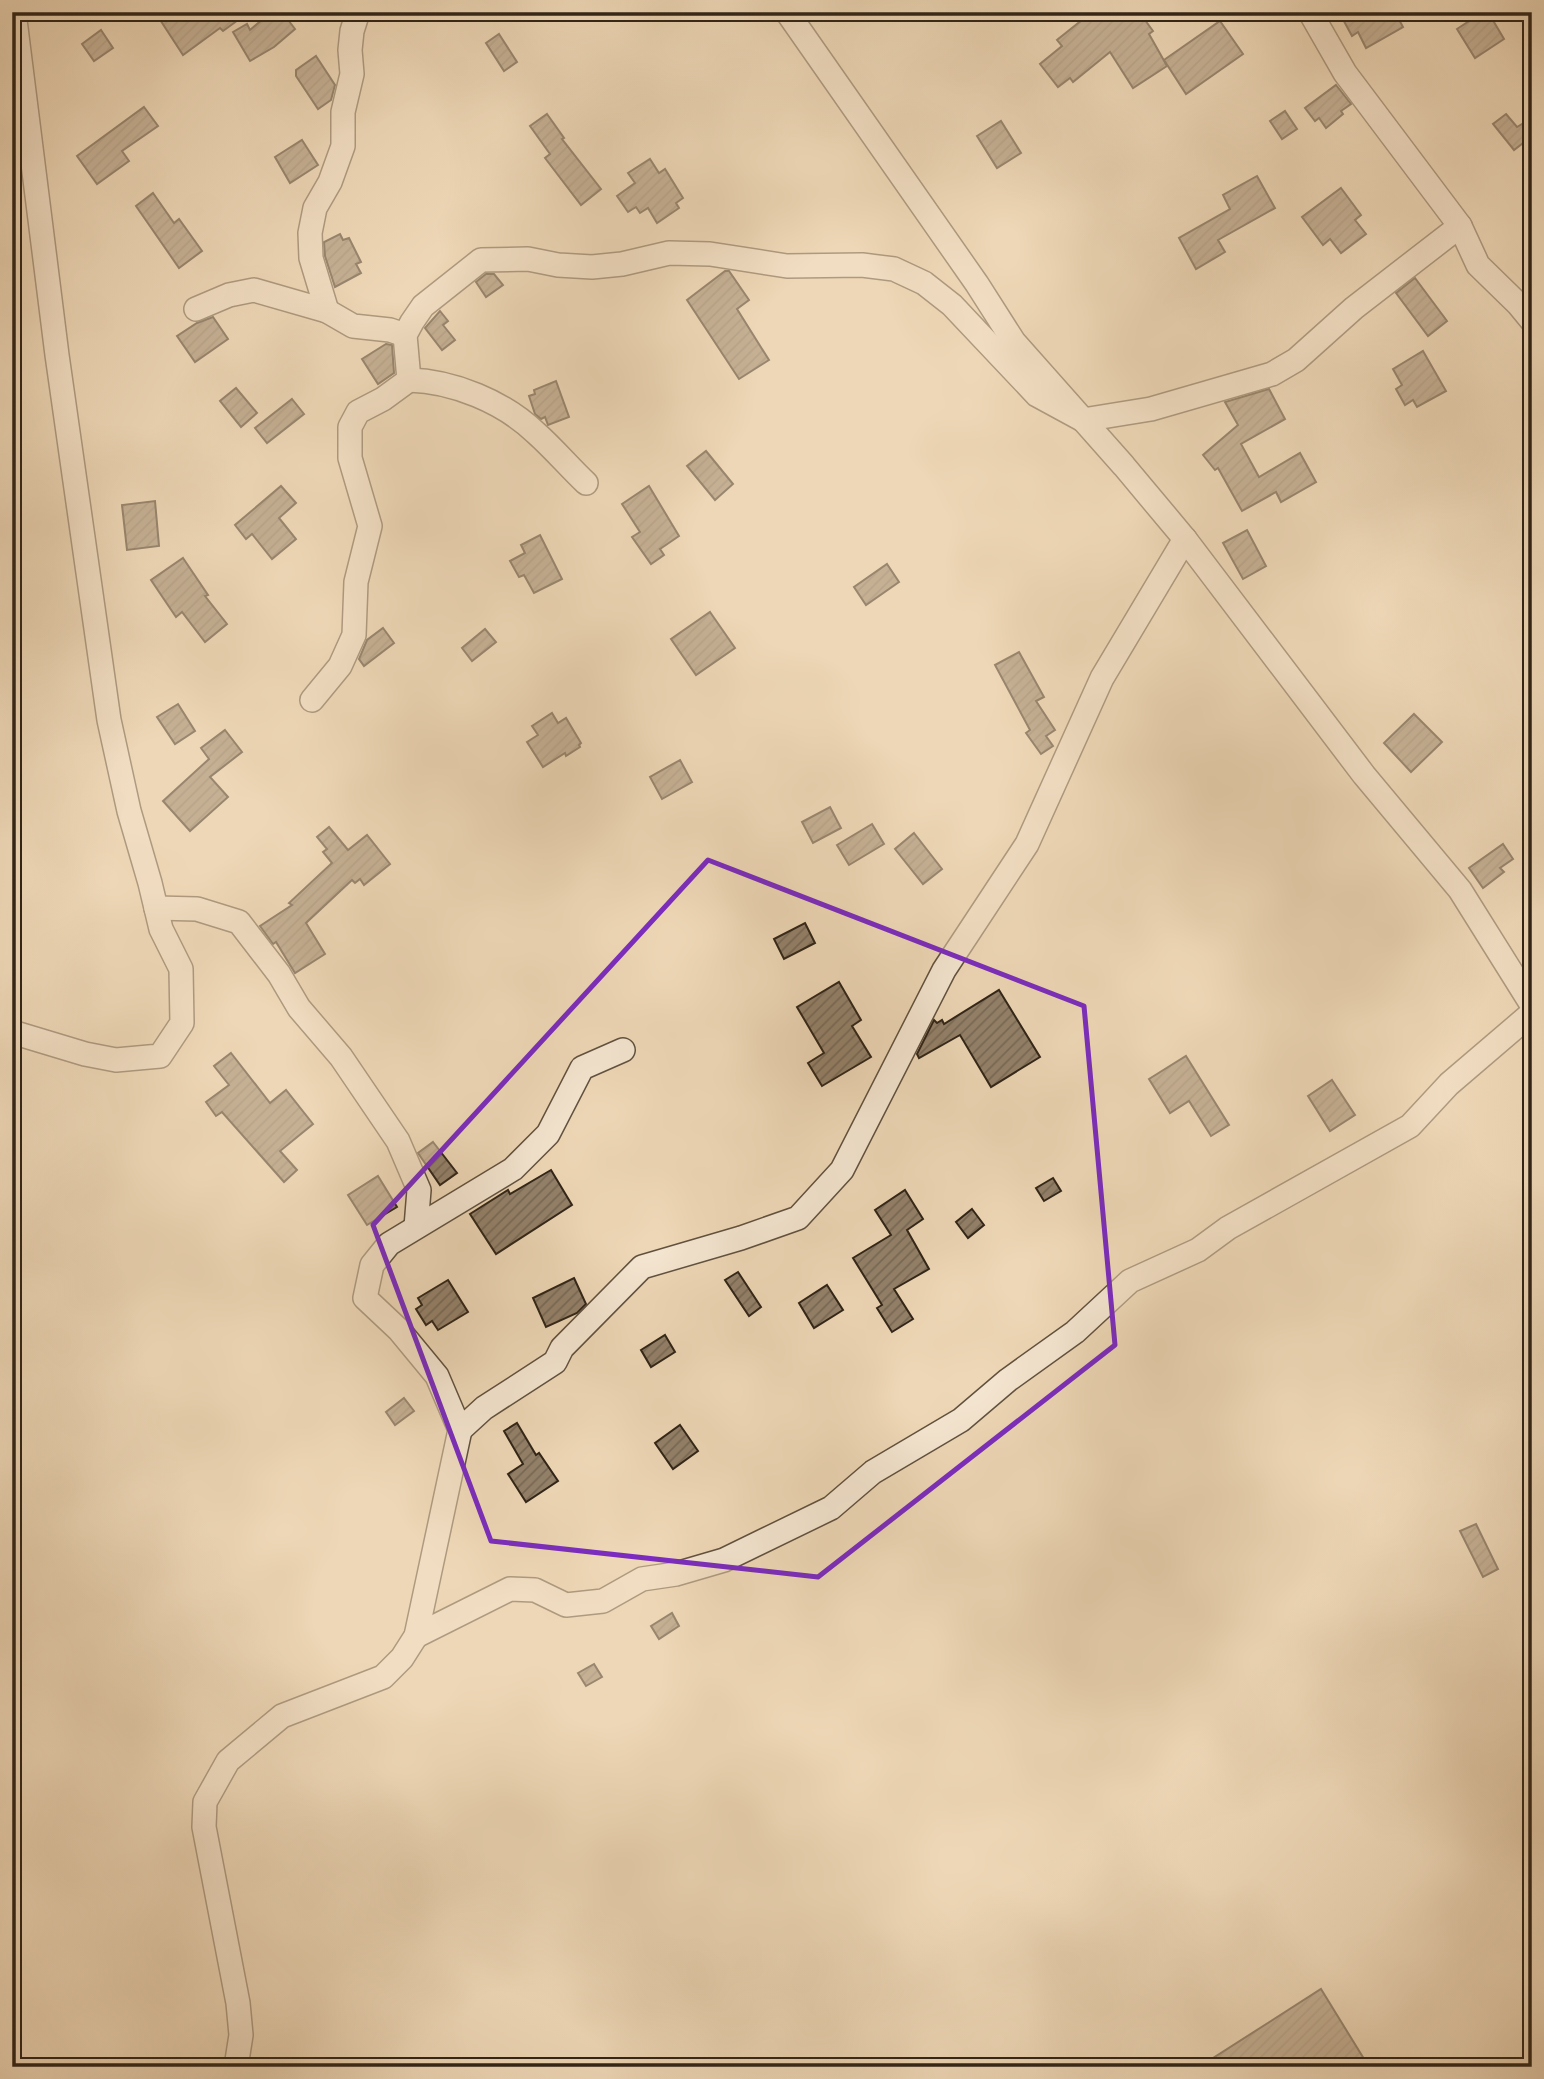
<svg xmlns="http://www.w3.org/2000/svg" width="1544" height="2079" viewBox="0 0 1544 2079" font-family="'Gentium Book Plus',serif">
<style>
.building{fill:url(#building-hatch);stroke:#302417;stroke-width:2}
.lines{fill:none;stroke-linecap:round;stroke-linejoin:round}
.minor-casing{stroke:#60513f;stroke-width:26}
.minor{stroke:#f4e5d0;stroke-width:23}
.marked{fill:none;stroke:#7b2cbf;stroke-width:5;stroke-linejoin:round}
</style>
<defs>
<pattern id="building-hatch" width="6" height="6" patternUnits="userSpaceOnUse" patternTransform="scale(1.75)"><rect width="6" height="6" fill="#93816a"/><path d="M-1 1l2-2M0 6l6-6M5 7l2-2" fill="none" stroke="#786956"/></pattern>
</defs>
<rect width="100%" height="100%" fill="#eed7b6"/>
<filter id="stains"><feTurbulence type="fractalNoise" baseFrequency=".00286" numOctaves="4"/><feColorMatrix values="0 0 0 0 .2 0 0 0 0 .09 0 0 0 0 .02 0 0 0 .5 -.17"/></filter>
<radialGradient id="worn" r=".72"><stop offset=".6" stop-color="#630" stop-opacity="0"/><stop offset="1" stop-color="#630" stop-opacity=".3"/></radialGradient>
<g class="building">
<polygon points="155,12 249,12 223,31 220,28 183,55"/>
<polygon points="271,12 282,12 295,29 274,47 250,61 233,32 247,24 250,30"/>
<polygon points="1092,12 1139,12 1153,31 1149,34 1167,66 1133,88 1110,52 1073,82 1070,78 1058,87 1040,64 1062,46 1057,40"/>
<polygon points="1339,12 1395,12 1403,27 1366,48 1358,32 1352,36"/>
<polygon points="1483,12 1488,12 1504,39 1475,58 1457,29"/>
<polygon points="1220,21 1243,54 1186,94 1164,60"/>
<polygon points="101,30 113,48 94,61 82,44"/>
<polygon points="499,34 517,62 504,71 486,43"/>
<polygon points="316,56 335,85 331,100 318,109 296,76 296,70"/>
<polygon points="1336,85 1351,104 1341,111 1343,114 1326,128 1319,118 1315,121 1305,108"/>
<polygon points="144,107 158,126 122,151 129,161 97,184 77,156"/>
<polygon points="1285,111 1297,129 1282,139 1270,121"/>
<polygon points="547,114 564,138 562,139 601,189 581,205 545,158 550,154 530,126"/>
<polygon points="1506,114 1517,127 1532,118 1532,136 1514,150 1493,124"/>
<polygon points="1001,121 1021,153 997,168 977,136"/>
<polygon points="302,140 318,165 290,183 275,157"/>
<polygon points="650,159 659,173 665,169 683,198 676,203 679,208 657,223 648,208 640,213 636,207 628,212 617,196 635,183 628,173"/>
<polygon points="1257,176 1275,208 1218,240 1225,252 1196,269 1179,238 1230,209 1223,195"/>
<polygon points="1341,188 1361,215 1355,220 1366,234 1341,253 1330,239 1323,245 1302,217"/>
<polygon points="153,193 174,223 179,219 202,251 179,268 136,206"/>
<polygon points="340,234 343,240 349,238 361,262 356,264 361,273 335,287 325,256 324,242"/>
<polygon points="725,271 729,271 749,300 737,309 769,360 739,379 687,300"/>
<polygon points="486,274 494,274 503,285 486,297 476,282"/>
<polygon points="1415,278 1447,321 1428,336 1396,293"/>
<polygon points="440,311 448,321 443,325 455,340 442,350 425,328"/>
<polygon points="213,317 228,339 195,362 177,336 197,323"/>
<polygon points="386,344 392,345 394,373 378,384 362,359"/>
<polygon points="1423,351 1446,391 1417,407 1413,400 1405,405 1396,389 1402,385 1393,369"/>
<polygon points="556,381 569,417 548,425 545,417 541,419 535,414 529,396 535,394 534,390"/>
<polygon points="236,388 257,413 241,427 220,401"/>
<polygon points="1269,389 1285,419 1241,444 1259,477 1300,453 1316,482 1281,502 1276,492 1242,511 1218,468 1215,470 1203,455 1238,425 1225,402"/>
<polygon points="292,399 304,414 267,443 255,428"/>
<polygon points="706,451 733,484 715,500 687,466"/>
<polygon points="281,486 296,503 279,518 296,539 272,559 252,534 246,539 235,525"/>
<polygon points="649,486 679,536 660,549 664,555 651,564 632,537 640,532 622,504"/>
<polygon points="155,501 159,546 127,550 122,505"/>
<polygon points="1247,530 1266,566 1243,579 1223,543"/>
<polygon points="540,535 562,579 534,593 524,575 519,577 510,561 525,553 521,545"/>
<polygon points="183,558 208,595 205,596 227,624 205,642 182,612 176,617 151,580"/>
<polygon points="887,564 899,582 866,605 854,587"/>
<polygon points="710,612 735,648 696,675 671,639"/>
<polygon points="383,628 394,643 364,666 359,659 367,640"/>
<polygon points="485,629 496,642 472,661 462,648"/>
<polygon points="1019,652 1044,697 1036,701 1055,730 1046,736 1053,746 1041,754 1026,733 1030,730 995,665"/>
<polygon points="178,704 195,731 175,744 157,717"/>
<polygon points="552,713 558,723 566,718 581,743 579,745 580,747 566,756 565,753 543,767 527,742 538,735 532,726"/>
<polygon points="1414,714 1442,742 1411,772 1384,743"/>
<polygon points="225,730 242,752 210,777 228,797 190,831 163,801 209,759 201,748"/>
<polygon points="680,760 692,782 662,799 650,777"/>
<polygon points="830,807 841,828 813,843 802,822"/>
<polygon points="872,824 884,844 849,865 837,845"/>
<polygon points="329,827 348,850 367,835 390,864 364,885 360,879 355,883 352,880 306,923 325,954 295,973 276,942 273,944 260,926 292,905 289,903 332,863 323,852 327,849 317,837"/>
<polygon points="914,833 942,869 923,884 895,849"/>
<polygon points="1503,844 1513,859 1500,868 1504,872 1483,888 1469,868"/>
<polygon points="805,923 815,943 784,959 774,939"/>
<polygon points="839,982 861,1020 852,1026 871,1057 822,1086 808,1063 824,1053 797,1007"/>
<polygon points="999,990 1040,1057 991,1087 960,1035 919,1058 917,1054 934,1020 937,1023 942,1020 944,1024"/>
<polygon points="231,1053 270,1103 286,1090 313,1124 280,1151 297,1170 284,1182 222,1112 216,1116 206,1102 229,1085 214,1066"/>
<polygon points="1186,1056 1229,1125 1211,1136 1189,1101 1170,1113 1149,1079"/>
<polygon points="1332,1080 1355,1115 1330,1131 1308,1096"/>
<polygon points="433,1142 457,1173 440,1185 418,1153"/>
<polygon points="551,1170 572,1205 496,1254 470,1214 508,1190 510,1194"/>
<polygon points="378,1176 397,1207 367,1225 348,1195"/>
<polygon points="1053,1178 1061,1191 1044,1201 1036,1188"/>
<polygon points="905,1190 923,1219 907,1230 929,1269 894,1289 913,1319 892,1332 877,1308 882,1305 853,1258 891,1235 875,1210"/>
<polygon points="972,1209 984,1225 968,1238 956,1222"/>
<polygon points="738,1272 761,1307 749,1316 725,1280"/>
<polygon points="574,1278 586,1304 577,1313 546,1327 533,1298"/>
<polygon points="448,1280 468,1312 438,1330 432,1321 426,1325 416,1309 422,1305 418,1298"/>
<polygon points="827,1285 843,1310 814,1328 799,1303"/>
<polygon points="665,1335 675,1352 651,1367 641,1350"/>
<polygon points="404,1398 414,1411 395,1425 386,1412"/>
<polygon points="517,1423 536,1455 539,1453 558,1481 526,1502 508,1474 523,1464 504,1431"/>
<polygon points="680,1425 698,1451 673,1469 655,1443"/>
<polygon points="1476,1524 1498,1569 1483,1577 1460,1531"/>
<polygon points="672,1613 679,1626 659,1639 651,1626"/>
<polygon points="594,1664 602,1677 586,1686 578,1673"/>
<polygon points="1321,1989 1369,2067 1199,2067"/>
</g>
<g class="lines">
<defs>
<g id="minor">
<polyline points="787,12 977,284 1014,342 1124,466 1185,539 1364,775 1460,890 1532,1005"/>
<polyline points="1310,12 1345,73 1460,226 1478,265 1518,304 1532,321"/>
<polyline points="196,309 229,295 254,290 327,311 353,326 390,330 405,335"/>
<polyline points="327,311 311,258 310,233 315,208 330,182 343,146 343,112 352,74 350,50 352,31 358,12"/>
<path d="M409 380C453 381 504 402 536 433 554 449 569 467 586 483"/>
<polyline points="312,700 340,666 354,635 356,582 370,526 350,458 350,427 358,412 383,399 409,380 405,335 412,322 423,306 481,260 528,259 558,265 592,267 622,264 669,253 710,254 787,266 862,265 894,269 924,283 952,305 1037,395 1083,420 1151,409 1272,374 1296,360 1354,308 1460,226"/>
<polyline points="156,908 197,909 239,922 279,974 299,1008 341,1057 398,1141 419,1190 416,1227"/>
<polyline points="12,1032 85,1054 116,1060 160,1056 182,1023 181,969 161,929 150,883 129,811 109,720 57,355 14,12"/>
<polyline points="460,1430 484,1408 555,1362 562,1348 642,1267 741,1238 798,1218 842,1170 944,970 1027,844 1102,678 1185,539"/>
<polyline points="416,1636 510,1589 535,1590 566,1605 603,1601 642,1579 676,1574 724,1560 831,1508 873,1472 961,1420 1008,1380 1075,1332 1130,1281 1198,1250 1228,1228 1410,1126 1449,1084 1532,1013"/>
<polyline points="236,2067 241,2035 238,2003 204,1827 205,1802 228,1761 282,1716 383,1677 402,1658 416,1636 460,1430 437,1376 399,1330 365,1298 372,1265 389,1244 513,1169 548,1134 582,1068 623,1050"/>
</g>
</defs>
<use href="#minor" class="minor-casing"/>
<use href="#minor" class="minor"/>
</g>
<path d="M0 0H1544V2079H0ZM708 860 1084 1006 1115 1345 818 1577 491 1541 373 1225Z" fill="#eed7b6" fill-opacity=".55" fill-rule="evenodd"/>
<path class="marked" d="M708 860 1084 1006 1115 1345 818 1577 491 1541 373 1225Z"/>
<rect width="1544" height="2079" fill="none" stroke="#eed7b6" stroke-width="42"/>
<rect x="14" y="14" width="1516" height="2051" fill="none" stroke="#302417" stroke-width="3.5"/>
<rect x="21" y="21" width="1502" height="2037" fill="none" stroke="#302417" stroke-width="2"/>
<rect width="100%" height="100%" filter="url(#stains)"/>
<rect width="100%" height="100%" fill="url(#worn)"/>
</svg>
